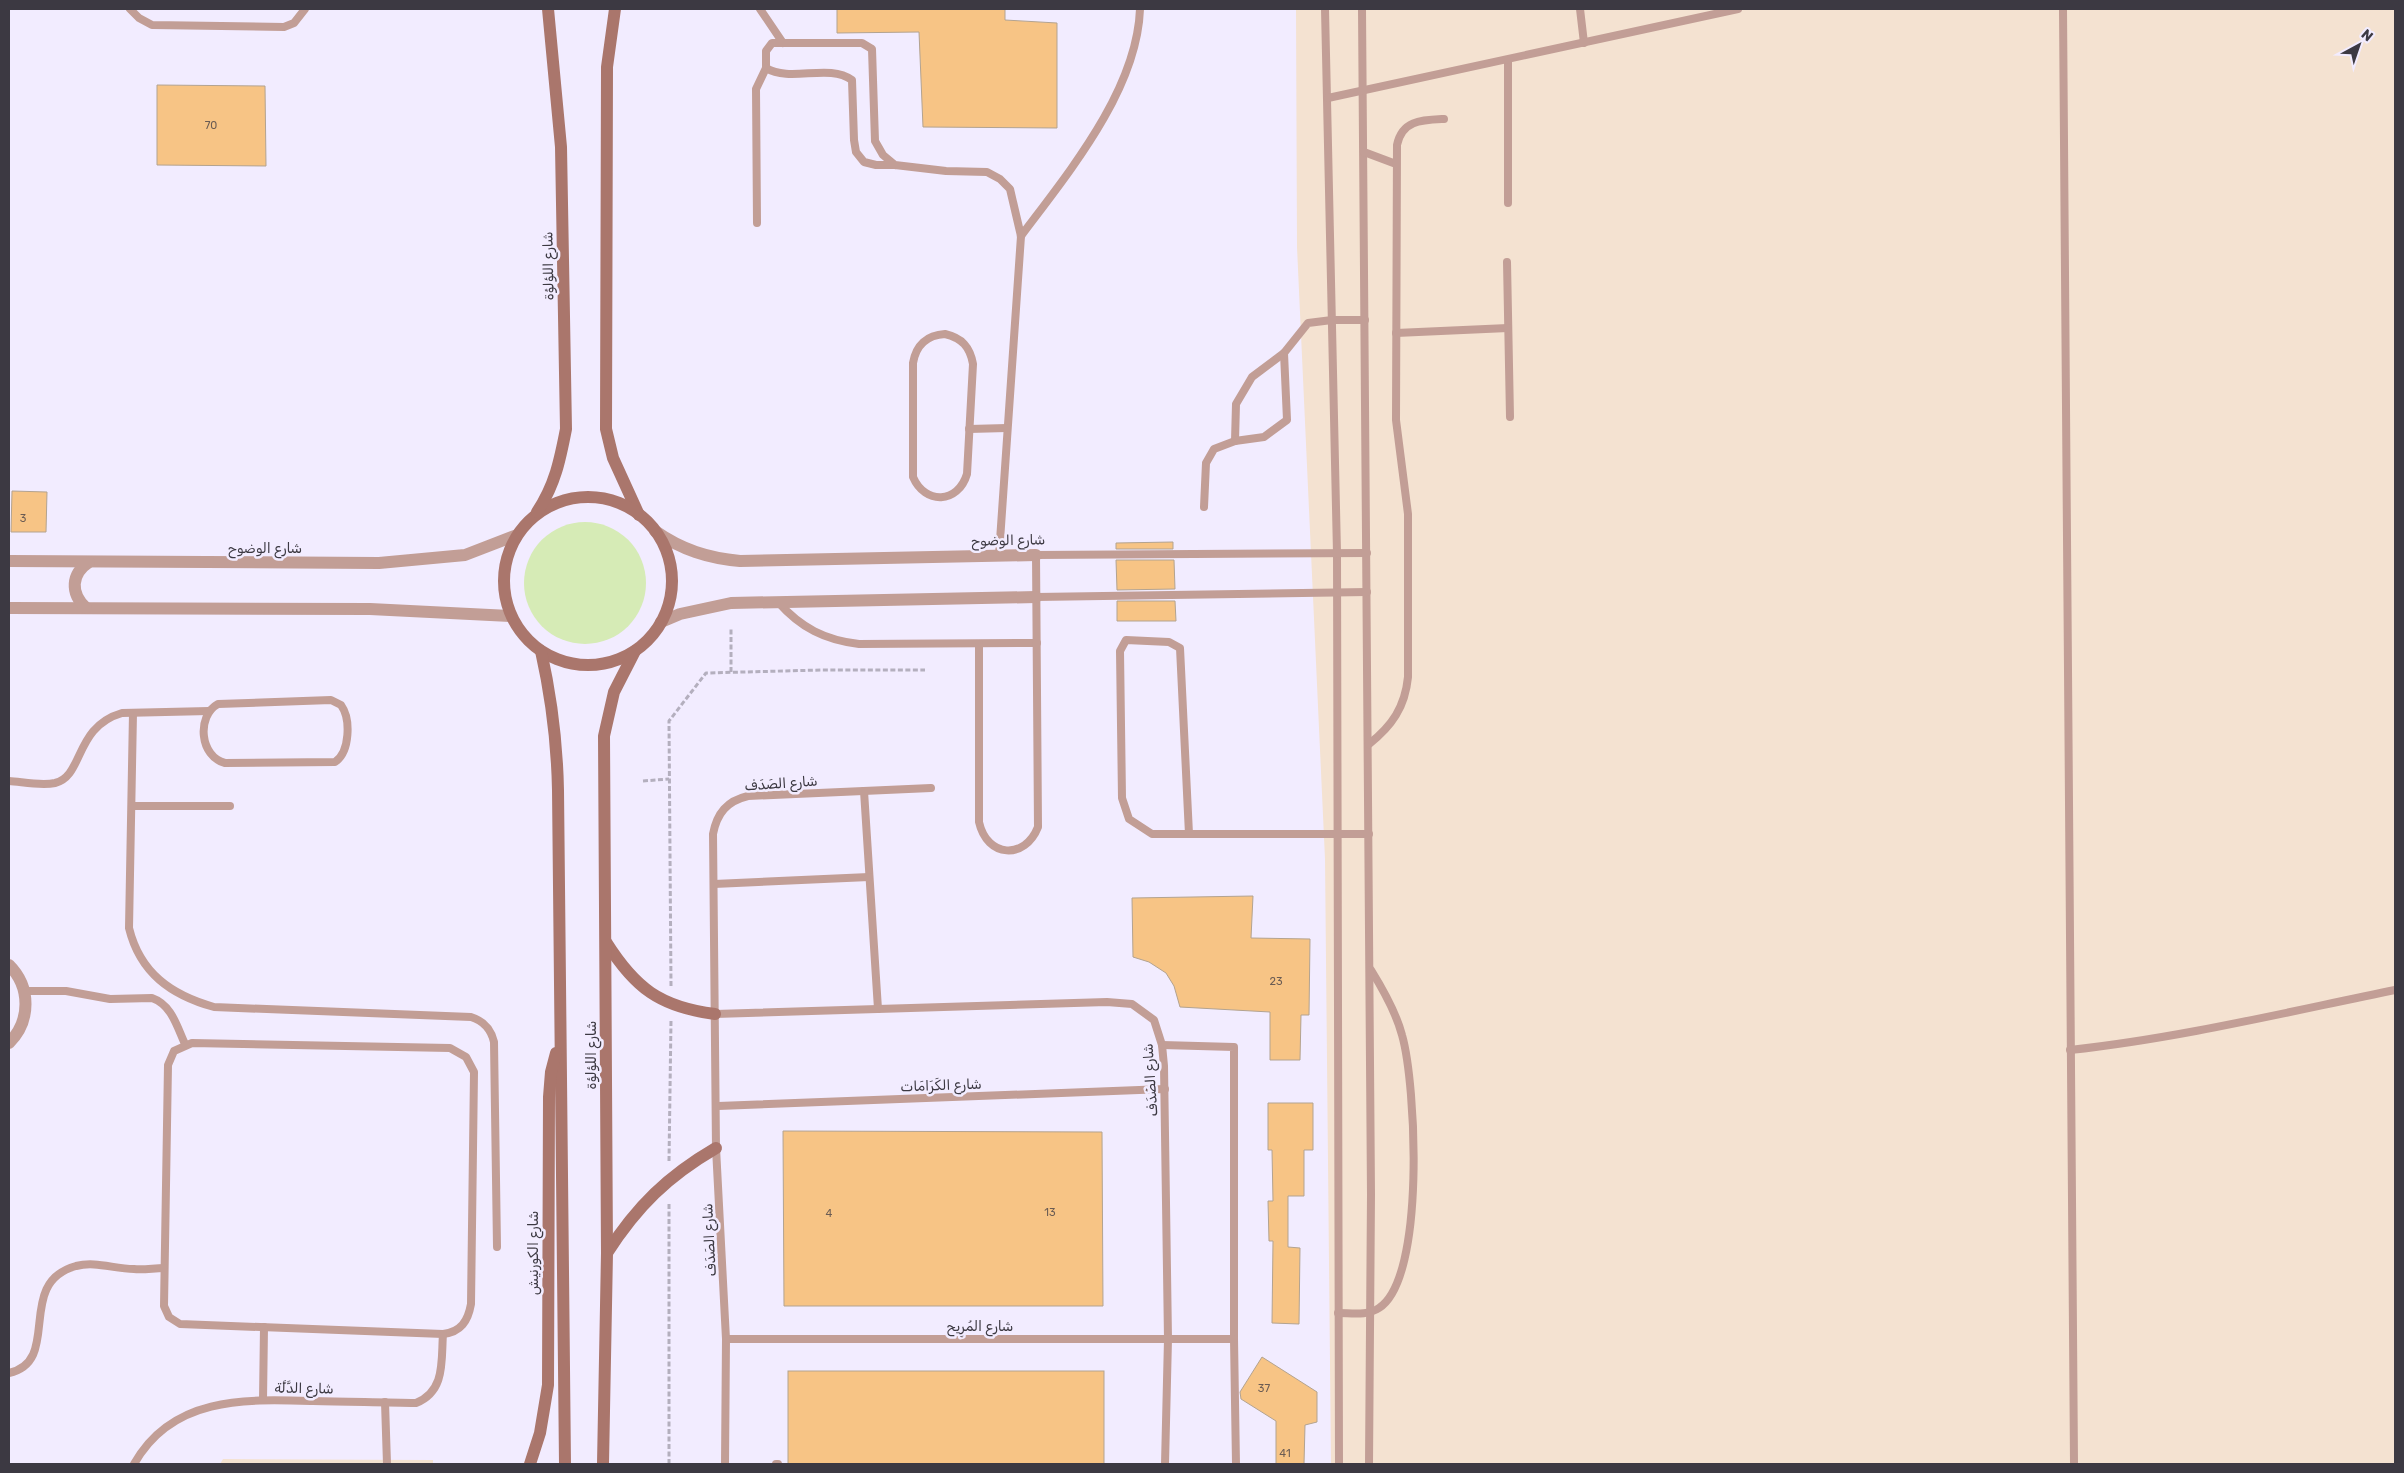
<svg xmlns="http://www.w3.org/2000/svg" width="2404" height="1473" viewBox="0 0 2404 1473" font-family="Rubik,Cairo,sans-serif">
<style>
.industrial{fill:#f4e2d1}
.green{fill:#d6ebb6}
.building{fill:#f7c485;stroke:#b3a390}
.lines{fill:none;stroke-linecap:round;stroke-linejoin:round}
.path{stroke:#b4afbe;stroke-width:3;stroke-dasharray:5 2.5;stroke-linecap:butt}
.lane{stroke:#c29e96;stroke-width:8}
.street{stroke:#c29e96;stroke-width:12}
.secondary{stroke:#aa766c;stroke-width:12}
.labels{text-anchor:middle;stroke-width:5;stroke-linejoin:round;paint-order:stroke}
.number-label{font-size:11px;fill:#6b5c53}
.street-label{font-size:14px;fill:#3c3942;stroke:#f2ecff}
</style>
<rect width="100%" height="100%" fill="#f2ecff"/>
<g class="industrial">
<polygon points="1296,9 2395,9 2395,1464 1331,1464 1325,859 1297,247"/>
<polygon points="223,1459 433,1460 433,1464 220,1464"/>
</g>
<circle class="green" cx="585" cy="583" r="61"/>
<g class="building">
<polygon points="837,9 1005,9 1005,20 1057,23 1057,128 923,127 919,32 837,33"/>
<polygon points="157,85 265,86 266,166 157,165"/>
<polygon points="12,491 47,492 46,532 11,532"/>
<polygon points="1173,542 1173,549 1116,549 1116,543"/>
<polygon points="1116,560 1174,560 1175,589 1117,590"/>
<polygon points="1117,601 1175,601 1176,621 1117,621"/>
<polygon points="1253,896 1251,938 1310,939 1309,1015 1301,1015 1300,1060 1270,1060 1270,1012 1180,1007 1174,986 1166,973 1149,962 1133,957 1132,898"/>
<polygon points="1268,1103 1313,1103 1313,1150 1304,1150 1304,1196 1288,1196 1288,1247 1300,1248 1299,1324 1272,1323 1273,1241 1269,1241 1268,1201 1273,1201 1272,1150 1268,1150"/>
<polygon points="783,1131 1102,1132 1103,1306 784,1306"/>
<polygon points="1262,1357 1317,1392 1317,1422 1305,1425 1304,1464 1276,1464 1276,1421 1241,1399 1240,1392"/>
<rect x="788" y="1371" width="316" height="93"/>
</g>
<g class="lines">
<g class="path">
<polyline points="731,672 731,627"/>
<polyline points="643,781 669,779"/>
<polyline points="671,986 669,721 706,673 821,670 925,670"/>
<polyline points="669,1161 671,1020"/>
<polyline points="669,1464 669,1202"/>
</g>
<g class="lane">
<polyline points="130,9 139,18 152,25 284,27 294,23 305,9"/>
<polyline points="760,9 783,43"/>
<polyline points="1325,9 1337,553 1339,1464"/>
<polyline points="1362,9 1371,1194 1369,1464"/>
<polyline points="1580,9 1584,43"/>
<polyline points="2063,9 2074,1464"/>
<polyline points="1508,60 1508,203"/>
<polyline points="1328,98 1738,9"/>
<polyline points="1364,152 1396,164"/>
<path d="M895 165 883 155 875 141 872 49 862 43H772L766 51V68C791 83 828 63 852 80L854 140 856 152 864 162 876 165H895L946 171 987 172 1000 179 1010 189 1021 236 999 555"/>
<polyline points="757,223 756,89 766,68"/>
<path d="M1021 236C1068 173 1137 91 1140 9"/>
<polyline points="1507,262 1510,417"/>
<polyline points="1396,333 1508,328"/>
<path d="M945 334C962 338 970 347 973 364L967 474C958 504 925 505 913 477V363C916 345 927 335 945 334Z"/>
<polyline points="969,429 1007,428"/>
<polyline points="1235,441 1236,404 1252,377 1284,353"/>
<polyline points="1204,507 1206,463 1214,449 1235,441 1264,437 1287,420 1284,353 1308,323 1332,320 1365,320"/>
<polyline points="1036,597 1367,592"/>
<path d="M778 602C801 628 825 640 859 644L1037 643"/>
<path d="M979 644V822C987 858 1025 860 1038 827L1036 555 1367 553"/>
<path d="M331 700 341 705C351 719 350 752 335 762L225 763C200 757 196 716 218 704Z"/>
<path d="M133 713 129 928C140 973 171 995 214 1007L471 1017C484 1021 491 1029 494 1042L497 1247"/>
<path d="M1369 744C1392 726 1405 707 1408 677V514L1396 420 1397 145C1402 120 1422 120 1444 119"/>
<path d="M9 781C23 782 41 786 55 783 84 776 74 727 122 713L209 711"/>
<polyline points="864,791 878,1009"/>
<polyline points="132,806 230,806"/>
<polyline points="1189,834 1180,648 1169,642 1126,640 1120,651 1122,798 1129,819 1152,834 1369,834"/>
<polyline points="714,884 869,877"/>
<path d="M24 991H66L110 999 152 998C172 1005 177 1027 185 1044"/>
<polyline points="715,1014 1107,1002 1132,1004 1154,1020 1162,1045 1164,1066 1168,1339 1165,1464"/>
<path d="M192 1043 450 1048 466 1057 474 1072 471 1304C468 1321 461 1332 443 1334L180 1324 169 1317 164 1306 168 1065 174 1051Z"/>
<polyline points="1162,1045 1234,1047 1234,1339 1236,1464"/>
<path d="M2070 1050C2180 1038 2287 1012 2395 990"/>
<polyline points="718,1106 1165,1089"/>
<path d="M1338 1313C1352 1313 1367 1316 1379 1308 1426 1278 1416 1084 1402 1035 1396 1012 1384 991 1371 970"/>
<polyline points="726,1339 1234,1339"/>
<path d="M9 1373C63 1361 14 1283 76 1266 96 1261 114 1269 134 1269 144 1270 154 1268 164 1268"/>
<polyline points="263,1400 264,1327"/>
<polyline points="385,1402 387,1464"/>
<path d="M134 1464C172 1396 245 1399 313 1401 348 1402 382 1402 416 1403 446 1391 441 1360 443 1334"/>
<path d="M725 1464 726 1339 716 1148 713 834C717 813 727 801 748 796L931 788"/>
<polyline points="776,1464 778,1464"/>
</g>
<g class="street">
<path d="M655 531C682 550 708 558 740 561L1036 555"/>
<polyline points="9,561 379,563 465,555 517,535"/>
<polyline points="9,608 370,609 511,616"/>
<path d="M86 608C70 593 71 574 89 562"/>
<polyline points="661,622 680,614 731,603 1036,597"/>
<path d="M9 965C31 987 31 1021 9 1043"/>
</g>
<g class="secondary">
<polyline points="615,9 607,67 606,429 613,458 639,515"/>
<circle cx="588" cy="581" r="84"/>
<path d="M537 512C555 485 560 460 566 429L561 147 548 9"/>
<path d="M541 651C552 700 557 740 558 790L565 1464"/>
<path d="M606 942C635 988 660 1007 715 1014"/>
<path d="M607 1253C637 1206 668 1176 716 1148"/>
<polyline points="530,1464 540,1433 548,1385 549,1097 551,1072 556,1053"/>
<polyline points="603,1464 607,1253 604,736 614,692 635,651"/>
</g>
</g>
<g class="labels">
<g class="number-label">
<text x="211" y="129">70</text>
<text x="23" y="522">3</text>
<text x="1276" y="985">23</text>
<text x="1050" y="1216">13</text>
<text x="829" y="1217">4</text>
<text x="1264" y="1392">37</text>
<text x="1285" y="1457">41</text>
</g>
<g class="street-label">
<text transform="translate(548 266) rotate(-91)" y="5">شارع اللؤلؤة</text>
<text transform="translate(1008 540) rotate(-1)" y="5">شارع الوضوح</text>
<text x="265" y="553">شارع الوضوح</text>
<text transform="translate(781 783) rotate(-4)" y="5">شارع الصَدَف</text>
<text transform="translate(591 1055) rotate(-90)" y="5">شارع اللؤلؤة</text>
<text transform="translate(1150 1080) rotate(-94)" y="5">شارع الصَدَف</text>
<text transform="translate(941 1085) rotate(-2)" y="5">شارع الكَرَامَات</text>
<text transform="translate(709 1240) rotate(-93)" y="5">شارع الصَدَف</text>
<text transform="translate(533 1253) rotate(-90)" y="5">شارع الكورنيش</text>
<text x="980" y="1331">شارع المُرِيح</text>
<text transform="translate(304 1388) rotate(1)" y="5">شارع الدَّلَّة</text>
</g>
</g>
<rect width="2404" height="1473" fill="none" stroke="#3c3942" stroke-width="20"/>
<g transform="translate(2359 45) rotate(40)" stroke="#f2ecff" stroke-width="4" paint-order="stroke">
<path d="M0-4L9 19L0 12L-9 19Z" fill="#3c3942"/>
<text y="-8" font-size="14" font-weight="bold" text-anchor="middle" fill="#3c3942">N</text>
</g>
</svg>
